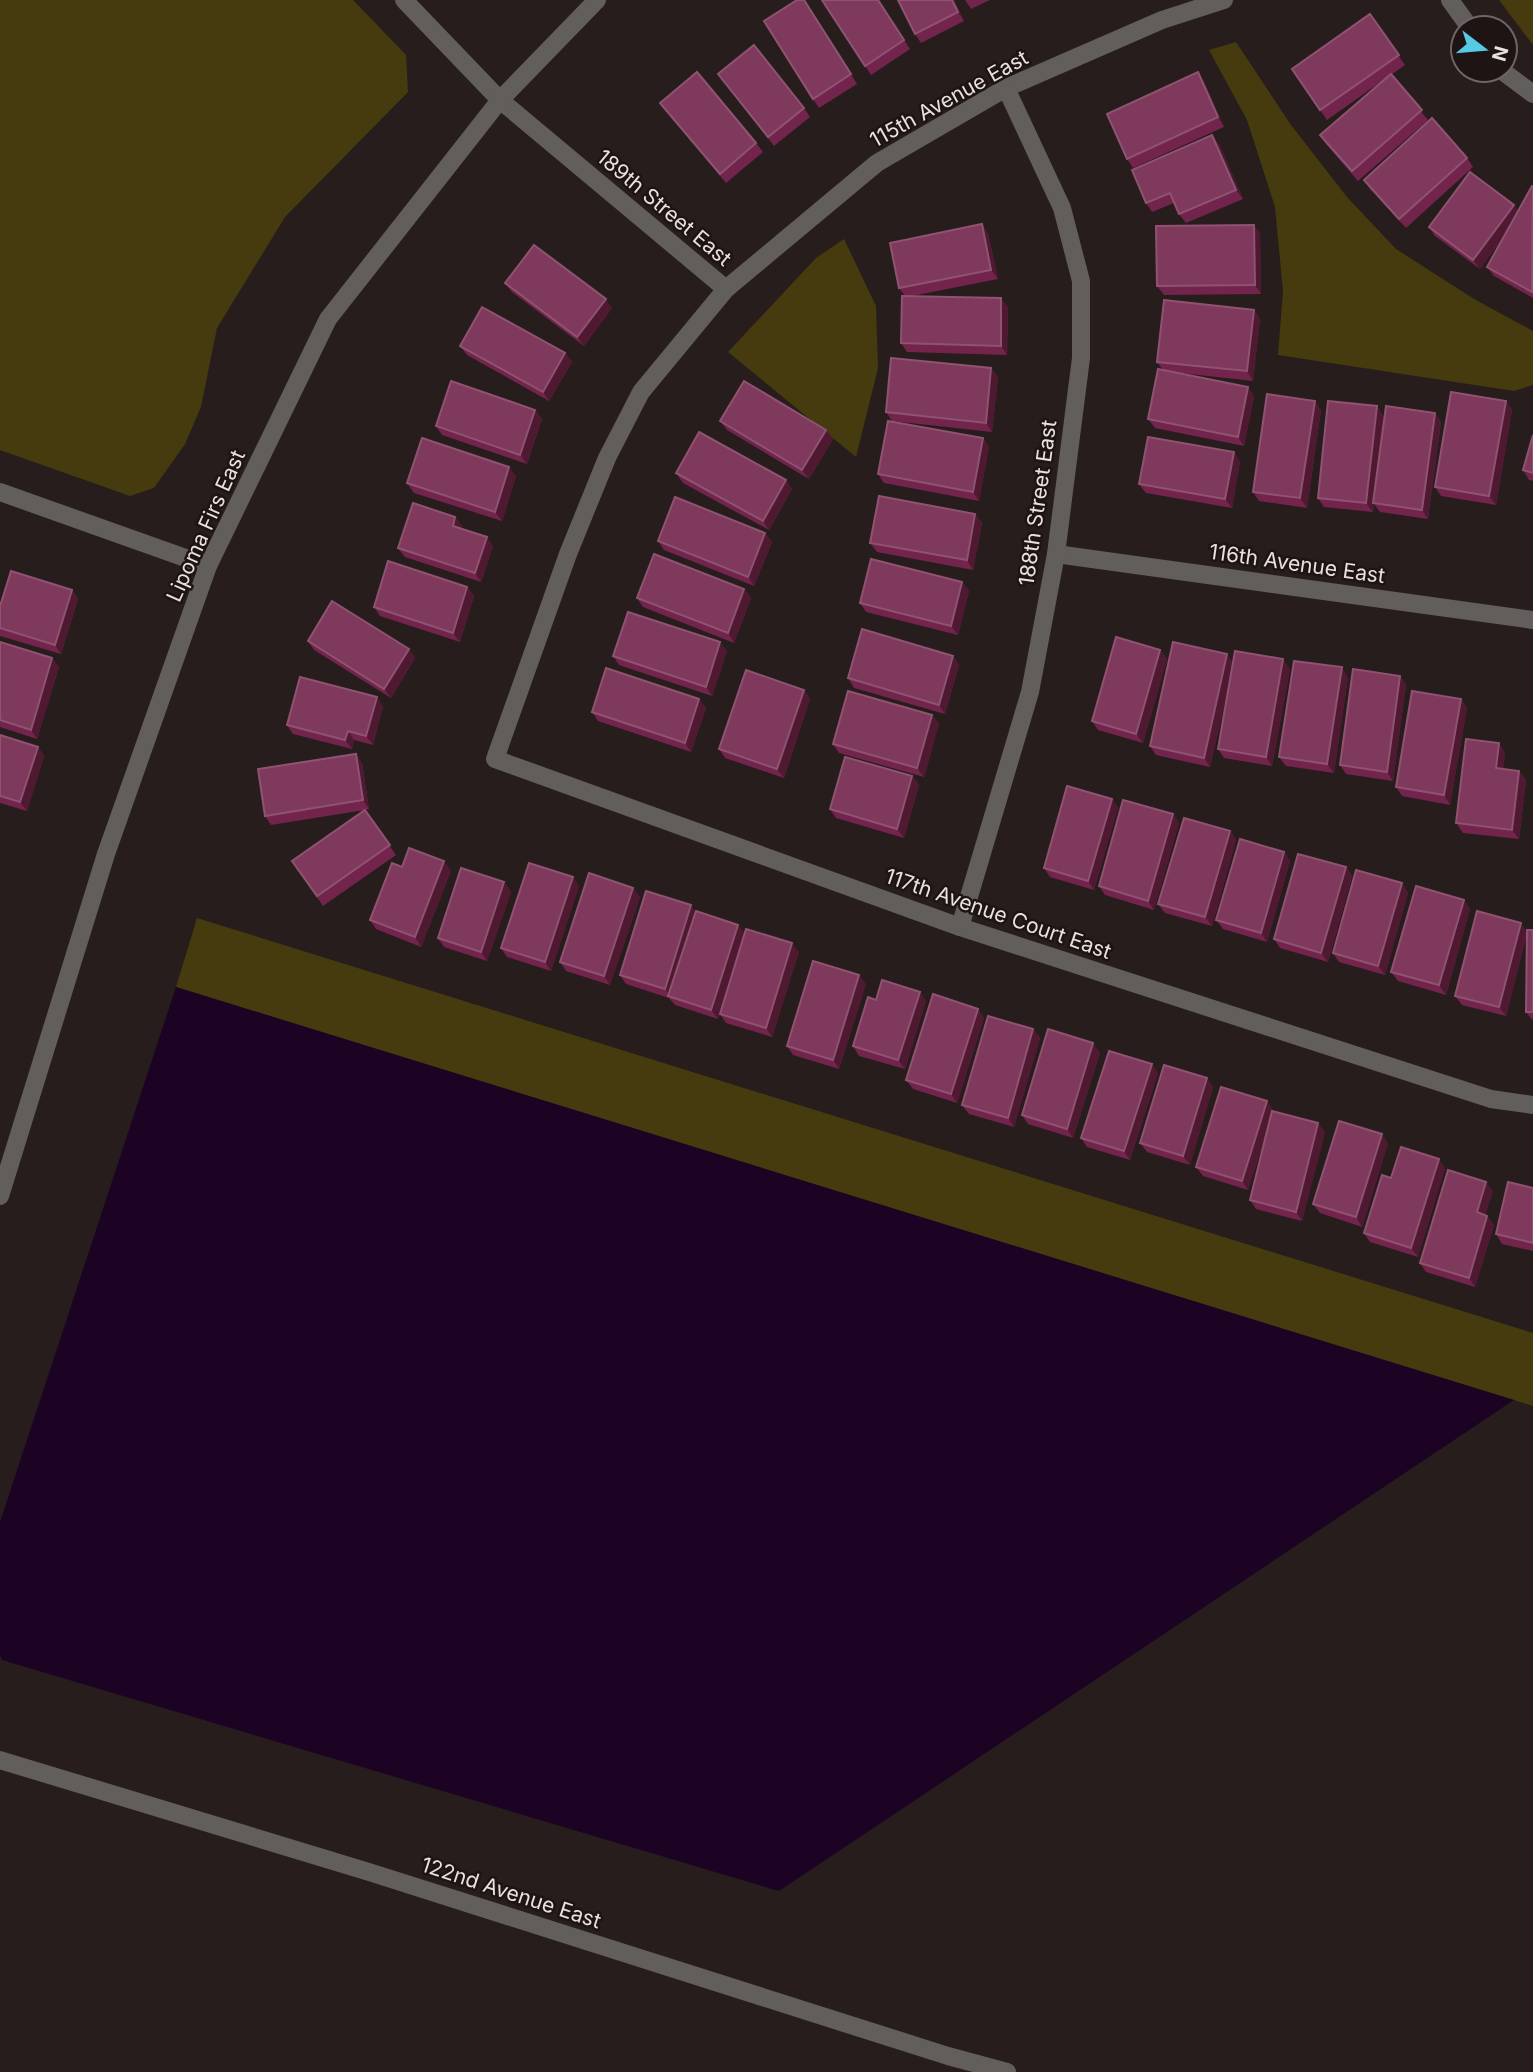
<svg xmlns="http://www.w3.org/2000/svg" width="1533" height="2072" viewBox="0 0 1533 2072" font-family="Inter,sans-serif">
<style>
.green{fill:#453b0f}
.water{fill:#1c0223}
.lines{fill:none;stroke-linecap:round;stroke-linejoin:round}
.minor{stroke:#625e5b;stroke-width:18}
.tertiary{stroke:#625e5b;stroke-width:18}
.wall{fill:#72244c}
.shaded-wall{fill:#4f1932}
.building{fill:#7e395c;stroke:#8f5371;stroke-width:2}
.labels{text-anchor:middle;stroke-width:5;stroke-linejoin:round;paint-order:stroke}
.street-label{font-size:21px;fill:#e7e1e0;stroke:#1d1413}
</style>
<rect width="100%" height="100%" fill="#271d1c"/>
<g class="green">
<polygon points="0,0 353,0 406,55 408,92 285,217 217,328 201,407 185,444 154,488 130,496 0,450"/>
<polygon points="1499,0 1533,0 1533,45"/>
<polygon points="1236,42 1291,125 1347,197 1396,249 1474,299 1533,331 1533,385 1514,391 1278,355 1283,291 1275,207 1247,120 1209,50"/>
<polygon points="844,239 876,306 878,368 856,457 728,352 816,258"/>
<polygon points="197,918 1533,1333 1533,1406 176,987"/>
</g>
<polygon class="water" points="176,987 1514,1400 779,1891 2,1660 0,1655 0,1522"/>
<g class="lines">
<g class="minor">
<polyline points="404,0 500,100 726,289"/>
<polyline points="1224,0 1162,20 1006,88 877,163 726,289 641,392 607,458 568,554 495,759 960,927 1491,1099 1533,1105"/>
<polyline points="1450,0 1470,28"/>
<polyline points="1501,70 1533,94"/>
<polyline points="0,492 208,566"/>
<polyline points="1056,554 1533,620"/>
<polyline points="960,927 1030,692 1056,554 1081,358 1081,281 1062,208 1006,88"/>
</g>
<g class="tertiary">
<polyline points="0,1196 106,854 208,566 328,319 500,100 597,0"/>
<polyline points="0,1760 369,1872 948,2056 1007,2072"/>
</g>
</g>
<g class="wall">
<polygon points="805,0 857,84 819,108 813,99"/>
<polygon points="822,0 878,0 910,49 871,75"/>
<polygon points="898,0 954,0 964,21 921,43 915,34"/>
<polygon points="965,0 990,0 971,9"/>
<polygon points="1370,14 1405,65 1391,75 1428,120 1358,181 1326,144 1320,135 1389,76 1327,120 1292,69"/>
<polygon points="718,74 804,108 810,117 774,146"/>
<polygon points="1204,82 1224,127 1133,168 1127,159"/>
<polygon points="660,103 756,143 763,152 726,183"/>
<polygon points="1219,144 1243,199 1186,223 1179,214 1174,203 1152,212 1146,203"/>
<polygon points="1467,158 1473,167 1406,228 1370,189 1364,180"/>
<polygon points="1533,186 1533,298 1494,276 1487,267 1505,235 1480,269 1435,236 1429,227 1514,205 1518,211"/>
<polygon points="1254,225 1260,234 1261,294 1164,295 1157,286"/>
<polygon points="988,233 998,279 912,296 1008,307 1007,355 907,352 901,343 905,296 899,288"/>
<polygon points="505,283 612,308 584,346 512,292"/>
<polygon points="1254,310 1260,319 1253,381 1172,372 1248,387 1254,397 1244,446 1155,428 1148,419 1163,370 1157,362"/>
<polygon points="460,346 565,353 572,362 549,401 467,355"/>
<polygon points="991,368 998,377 992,432 892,421 886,412"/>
<polygon points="1506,401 1512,410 1496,505 1441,496 1435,487"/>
<polygon points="1377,406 1383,416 1376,482 1435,413 1441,422 1428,519 1380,512 1374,504 1373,512 1324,507 1318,498"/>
<polygon points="535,410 542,419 527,464 442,435 436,426"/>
<polygon points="1321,410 1307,508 1259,501 1253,492"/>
<polygon points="720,421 826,430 833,439 809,479 727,430"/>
<polygon points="1533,435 1533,481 1529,480 1523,470"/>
<polygon points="983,438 989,447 979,501 884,483 878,474"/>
<polygon points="1240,461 1232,508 1146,493 1139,484"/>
<polygon points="676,473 786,480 792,489 769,530 683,483"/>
<polygon points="516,476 502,521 414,493 407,483"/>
<polygon points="975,514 982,523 973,570 877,552 870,543"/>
<polygon points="455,517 462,526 461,528 493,546 481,582 405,557 398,548"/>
<polygon points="765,533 772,542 754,586 664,550 658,541"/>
<polygon points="962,582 969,591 958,635 866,612 860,603"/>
<polygon points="467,587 474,596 460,642 380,616 374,607"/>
<polygon points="744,589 751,598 734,643 643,607 637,598"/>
<polygon points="72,590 78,599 61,654 0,636 0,603"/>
<polygon points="308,641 409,649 415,658 391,698 314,650"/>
<polygon points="0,642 52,658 59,667 37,739 0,727"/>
<polygon points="1160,650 1167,659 1143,743 1098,730 1092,721"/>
<polygon points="727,651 712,696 619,665 613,656"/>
<polygon points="953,656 959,665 945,714 854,688 848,678"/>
<polygon points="1233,663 1290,669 1272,766 1224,758 1218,749 1230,680 1210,767 1156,755 1150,746"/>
<polygon points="1400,676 1406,685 1393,781 1346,774 1340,765"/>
<polygon points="1348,677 1334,773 1286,766 1279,757"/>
<polygon points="804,690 810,699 784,778 725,758 719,749"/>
<polygon points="699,699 706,708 691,752 598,721 592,712"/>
<polygon points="1461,699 1467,708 1450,805 1402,796 1396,787"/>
<polygon points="383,706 373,745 354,740 352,749 293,734 287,725"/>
<polygon points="932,715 939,724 924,777 839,753 833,744"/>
<polygon points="0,735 38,747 44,756 27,811 0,803"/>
<polygon points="1505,752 1503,769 1519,771 1526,780 1519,839 1463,833 1456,823"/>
<polygon points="362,763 369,809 365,810 396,855 323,906 292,861 365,810 271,825 265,816"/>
<polygon points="912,776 919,785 904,838 836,818 830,809"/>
<polygon points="1112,799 1118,808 1094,890 1050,877 1044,868"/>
<polygon points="1173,814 1179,823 1154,910 1105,895 1099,886"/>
<polygon points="1230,831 1236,840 1212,926 1165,913 1158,904"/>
<polygon points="1284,852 1290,861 1267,942 1223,929 1216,920"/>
<polygon points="402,867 451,871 421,947 376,929 370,920"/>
<polygon points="1346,867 1352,876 1328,962 1280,948 1274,939"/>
<polygon points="504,882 511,892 487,961 444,947 438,938"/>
<polygon points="1402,883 1408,893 1385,975 1339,962 1333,953"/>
<polygon points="579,886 551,971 507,957 501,948"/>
<polygon points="633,888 640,897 610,985 566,971 560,962"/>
<polygon points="1464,900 1470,909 1446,995 1398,981 1391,972"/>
<polygon points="696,912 738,925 745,934 799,952 772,1037 726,1023 720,1014 731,979 718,1019 675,1005 669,998 626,984 620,975"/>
<polygon points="1533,930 1533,1021 1526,1012 1527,933 1506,1016 1462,1005 1455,996 1527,931"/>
<polygon points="866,984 839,1069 793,1055 787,1046"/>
<polygon points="876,1000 926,1001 905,1069 859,1056 853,1046"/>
<polygon points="978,1009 984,1018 957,1103 913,1089 906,1080"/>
<polygon points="1033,1029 1040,1038 1014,1127 969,1114 962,1105"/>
<polygon points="1093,1043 1100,1053 1073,1138 1028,1124 1022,1115"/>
<polygon points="1158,1073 1130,1160 1087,1147 1081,1138"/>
<polygon points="1213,1087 1190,1165 1147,1152 1140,1143"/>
<polygon points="1273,1110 1272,1111 1325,1132 1302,1221 1256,1209 1250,1200 1272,1115 1248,1190 1203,1176 1196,1167"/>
<polygon points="1388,1143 1362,1227 1320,1213 1313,1204"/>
<polygon points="1445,1168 1418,1257 1370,1242 1364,1233"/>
<polygon points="1533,1188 1533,1251 1502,1244 1496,1234"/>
<polygon points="1493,1191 1485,1215 1487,1216 1494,1225 1475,1287 1426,1272 1420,1263"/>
</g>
<g class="shaded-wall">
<polygon points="952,0 954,0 964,21 958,12"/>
<polygon points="1198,72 1204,82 1224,127 1218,117"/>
<polygon points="1212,135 1219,144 1243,199 1236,190"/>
<polygon points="1514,205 1520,214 1480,269 1473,260"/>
<polygon points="982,224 988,233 998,279 991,270"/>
<polygon points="1254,225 1260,234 1261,294 1255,285"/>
<polygon points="1001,298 1008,307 1007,355 1001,346"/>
<polygon points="606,299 612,308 584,346 577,337"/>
<polygon points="1254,310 1260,319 1253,381 1247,371"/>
<polygon points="565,353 572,362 549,401 543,392"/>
<polygon points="991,368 998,377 992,432 986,423"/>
<polygon points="1248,387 1254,397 1244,446 1238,437"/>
<polygon points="1315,401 1321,410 1307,508 1300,498"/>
<polygon points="1506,401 1512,410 1496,505 1489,496"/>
<polygon points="1377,406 1383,416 1373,512 1366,503"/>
<polygon points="535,410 542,419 527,464 520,455"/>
<polygon points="1435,413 1441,422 1428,519 1422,510"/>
<polygon points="826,430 833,439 809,479 802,470"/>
<polygon points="983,438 989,447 979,501 973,492"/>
<polygon points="1234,452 1240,461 1232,508 1225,499"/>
<polygon points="509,467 516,476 502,521 495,512"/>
<polygon points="786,480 792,489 769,530 763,521"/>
<polygon points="975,514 982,523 973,570 967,560"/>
<polygon points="455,517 462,526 459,535 453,526"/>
<polygon points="765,533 772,542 754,586 748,577"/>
<polygon points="487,537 493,546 481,582 475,573"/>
<polygon points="962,582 969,591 958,635 951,626"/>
<polygon points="467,587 474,596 460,642 453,633"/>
<polygon points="744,589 751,598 734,643 728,633"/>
<polygon points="72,590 78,599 61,654 55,645"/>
<polygon points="720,642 727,651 712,696 706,687"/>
<polygon points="409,649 415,658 391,698 384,689"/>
<polygon points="1160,650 1167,659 1143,743 1136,734"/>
<polygon points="1227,654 1234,664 1210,767 1204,758"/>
<polygon points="953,656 959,665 945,714 939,705"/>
<polygon points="52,658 59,667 37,739 31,730"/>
<polygon points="1283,659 1290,669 1272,766 1266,757"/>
<polygon points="1342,667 1348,677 1334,773 1327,764"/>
<polygon points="1400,676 1406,685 1393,781 1387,772"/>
<polygon points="804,690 810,699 784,778 777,769"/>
<polygon points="377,697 383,706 373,745 366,736"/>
<polygon points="699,699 706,708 691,752 685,743"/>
<polygon points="1461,699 1467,708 1450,805 1444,795"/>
<polygon points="932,715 939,724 924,777 917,768"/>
<polygon points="348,731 354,740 352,749 345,740"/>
<polygon points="1499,743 1505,752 1503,778 1496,768"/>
<polygon points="38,747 44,756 27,811 20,802"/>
<polygon points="356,754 362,763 369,809 363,800"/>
<polygon points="1519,771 1526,780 1519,839 1512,830"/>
<polygon points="912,776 919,785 904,838 897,829"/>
<polygon points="1112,799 1118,808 1094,890 1088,881"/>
<polygon points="1173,814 1179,823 1154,910 1148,901"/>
<polygon points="1230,831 1236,840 1212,926 1205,917"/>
<polygon points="1284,852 1290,861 1267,942 1261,933"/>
<polygon points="444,861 451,871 421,947 415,937"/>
<polygon points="1346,867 1352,876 1328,962 1321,953"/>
<polygon points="573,877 579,886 551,971 545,962"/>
<polygon points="504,882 511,892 487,961 481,952"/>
<polygon points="1402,883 1408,893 1385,975 1378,966"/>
<polygon points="633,888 640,897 610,985 604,976"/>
<polygon points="1464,900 1470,909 1446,995 1439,985"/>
<polygon points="691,905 697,914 671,998 665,989"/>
<polygon points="1521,923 1527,932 1506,1016 1499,1007"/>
<polygon points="738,925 745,934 718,1019 711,1010"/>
<polygon points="792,943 799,952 772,1037 766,1028"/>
<polygon points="859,975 866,984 839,1069 833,1060"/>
<polygon points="920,992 926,1001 905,1069 898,1060"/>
<polygon points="978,1009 984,1018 957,1103 951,1094"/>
<polygon points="1033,1029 1040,1038 1014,1127 1008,1118"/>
<polygon points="1093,1043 1100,1053 1073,1138 1067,1129"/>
<polygon points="1152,1064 1158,1073 1130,1160 1124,1151"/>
<polygon points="1207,1078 1213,1087 1190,1165 1183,1156"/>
<polygon points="1267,1101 1273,1110 1248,1190 1242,1181"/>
<polygon points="1318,1123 1325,1132 1302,1221 1296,1212"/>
<polygon points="1382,1134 1388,1143 1362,1227 1356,1217"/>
<polygon points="1439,1159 1445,1168 1418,1257 1411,1248"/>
<polygon points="1486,1182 1493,1191 1483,1222 1477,1212"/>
<polygon points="1487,1216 1494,1225 1475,1287 1469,1278"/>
</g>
<g class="building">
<polygon points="797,0 804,0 851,74 813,99 764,21"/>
<polygon points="822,0 878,0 904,40 865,66"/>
<polygon points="898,0 952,0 958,12 915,34"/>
<polygon points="1370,14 1399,55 1320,110 1292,69"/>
<polygon points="754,45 804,108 768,137 718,74"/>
<polygon points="697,72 756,143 720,174 660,103"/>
<polygon points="1198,72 1218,117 1127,159 1107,114"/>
<polygon points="1391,74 1422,110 1352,171 1320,135"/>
<polygon points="1432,118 1467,158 1399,219 1364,180"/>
<polygon points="1212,135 1236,190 1179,214 1170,193 1146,203 1132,170"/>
<polygon points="1470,172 1514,205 1473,260 1429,227"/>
<polygon points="1532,186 1533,186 1532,292 1487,267"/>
<polygon points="982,224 991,270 899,288 890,243"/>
<polygon points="1254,225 1255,285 1157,286 1156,226"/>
<polygon points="534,245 606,299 577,337 505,283"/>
<polygon points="902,296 1001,298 1001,346 901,343"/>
<polygon points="1164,300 1254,310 1247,371 1157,362"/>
<polygon points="482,307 565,353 543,392 460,346"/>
<polygon points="891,358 991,368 986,423 886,412"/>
<polygon points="1158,369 1248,387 1238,437 1148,419"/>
<polygon points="451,381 535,410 520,455 436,426"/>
<polygon points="744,381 826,430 802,470 720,421"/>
<polygon points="1451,392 1506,401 1489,496 1435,487"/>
<polygon points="1267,394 1315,401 1300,498 1253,492"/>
<polygon points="1328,401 1377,406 1366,503 1318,498"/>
<polygon points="1386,406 1435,413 1422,510 1373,503"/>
<polygon points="888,421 983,438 973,492 878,474"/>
<polygon points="699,432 786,480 763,521 676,473"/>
<polygon points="1533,435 1533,473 1523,470"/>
<polygon points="1148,437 1234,452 1225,499 1139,484"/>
<polygon points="422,438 509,467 495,512 407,483"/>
<polygon points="879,496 975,514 967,560 870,543"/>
<polygon points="675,497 765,533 748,577 658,541"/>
<polygon points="413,503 455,517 453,526 487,537 475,573 398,548"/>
<polygon points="654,554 744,589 728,633 637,598"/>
<polygon points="871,559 962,582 951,626 860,603"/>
<polygon points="388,561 467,587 453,633 374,607"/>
<polygon points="11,571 72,590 55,645 0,628 0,603 1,603"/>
<polygon points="332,601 409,649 384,689 308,641"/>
<polygon points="628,612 720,642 706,687 613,656"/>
<polygon points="862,629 953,656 939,705 848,678"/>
<polygon points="1116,637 1160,650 1136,734 1092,721"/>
<polygon points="0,642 52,658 31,730 0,720"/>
<polygon points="1173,642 1227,654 1204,758 1150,746"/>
<polygon points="1235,651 1283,659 1266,757 1218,749"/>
<polygon points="1294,661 1342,667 1327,764 1279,757"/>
<polygon points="606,668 699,699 685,743 592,712"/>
<polygon points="1353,669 1400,676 1387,772 1340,765"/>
<polygon points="746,670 804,690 777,769 719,749"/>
<polygon points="300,677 377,697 366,736 348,731 345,740 287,725"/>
<polygon points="848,691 932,715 917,768 833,744"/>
<polygon points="1412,691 1461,699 1444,795 1396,787"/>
<polygon points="0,735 38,747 20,802 0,796"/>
<polygon points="1466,739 1499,743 1496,768 1519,771 1512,830 1456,823"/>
<polygon points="356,754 363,800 265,816 258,769"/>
<polygon points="845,757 912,776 897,829 830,809"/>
<polygon points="1067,786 1112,799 1088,881 1044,868"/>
<polygon points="1123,800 1173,814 1148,901 1099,886"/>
<polygon points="365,810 390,845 317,896 292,861"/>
<polygon points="1184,818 1230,831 1205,917 1158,904"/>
<polygon points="1240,839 1284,852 1261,933 1216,920"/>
<polygon points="409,848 444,861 415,937 370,920 392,863 402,867"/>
<polygon points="1298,854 1346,867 1321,953 1274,939"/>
<polygon points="529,863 573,877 545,962 501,948"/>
<polygon points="461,868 504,882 481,952 438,938"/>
<polygon points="1356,870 1402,883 1378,966 1333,953"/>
<polygon points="589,873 633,888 604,976 560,962"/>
<polygon points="1416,886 1464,900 1439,985 1391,972"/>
<polygon points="646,891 691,905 665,989 620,975"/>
<polygon points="696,911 738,925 711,1010 668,996"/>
<polygon points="1477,911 1521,923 1499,1007 1455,996"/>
<polygon points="746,929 792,943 766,1028 720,1014"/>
<polygon points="1527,930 1533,930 1533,1012 1526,1012"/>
<polygon points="813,961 859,975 833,1060 787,1046"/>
<polygon points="882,980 920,992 898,1060 853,1046 868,997 876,1000"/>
<polygon points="933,994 978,1009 951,1094 906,1080"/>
<polygon points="988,1016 1033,1029 1008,1118 962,1105"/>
<polygon points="1048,1029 1093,1043 1067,1129 1022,1115"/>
<polygon points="1109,1051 1152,1064 1124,1151 1081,1138"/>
<polygon points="1164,1065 1207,1078 1183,1156 1140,1143"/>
<polygon points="1221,1087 1267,1101 1242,1181 1196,1167"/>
<polygon points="1272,1111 1318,1123 1296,1212 1250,1200"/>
<polygon points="1339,1121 1382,1134 1356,1217 1313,1204"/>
<polygon points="1401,1147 1439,1159 1411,1248 1364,1233 1382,1175 1391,1178"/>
<polygon points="1448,1170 1486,1182 1477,1212 1487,1216 1469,1278 1420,1263"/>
<polygon points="1508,1182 1533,1188 1533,1243 1496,1234"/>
</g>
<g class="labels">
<g class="street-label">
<text transform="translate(949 99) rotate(-29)" y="7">115th Avenue East</text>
<text transform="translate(664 208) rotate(40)" y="7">189th Street East</text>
<text transform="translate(1038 503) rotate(-82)" y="7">188th Street East</text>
<text transform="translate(206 526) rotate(-66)" y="7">Lipoma Firs East</text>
<text transform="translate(1297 564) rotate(8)" y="7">116th Avenue East</text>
<text transform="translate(998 914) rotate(19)" y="7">117th Avenue Court East</text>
<text transform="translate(511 1893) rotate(18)" y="7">122nd Avenue East</text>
</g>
</g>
<g transform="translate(1484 49) rotate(106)"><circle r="33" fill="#1d1413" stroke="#6e6665" stroke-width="2"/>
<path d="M0-5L12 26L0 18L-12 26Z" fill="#58c9e3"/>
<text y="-10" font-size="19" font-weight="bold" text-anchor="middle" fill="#e7e1e0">N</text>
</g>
</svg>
